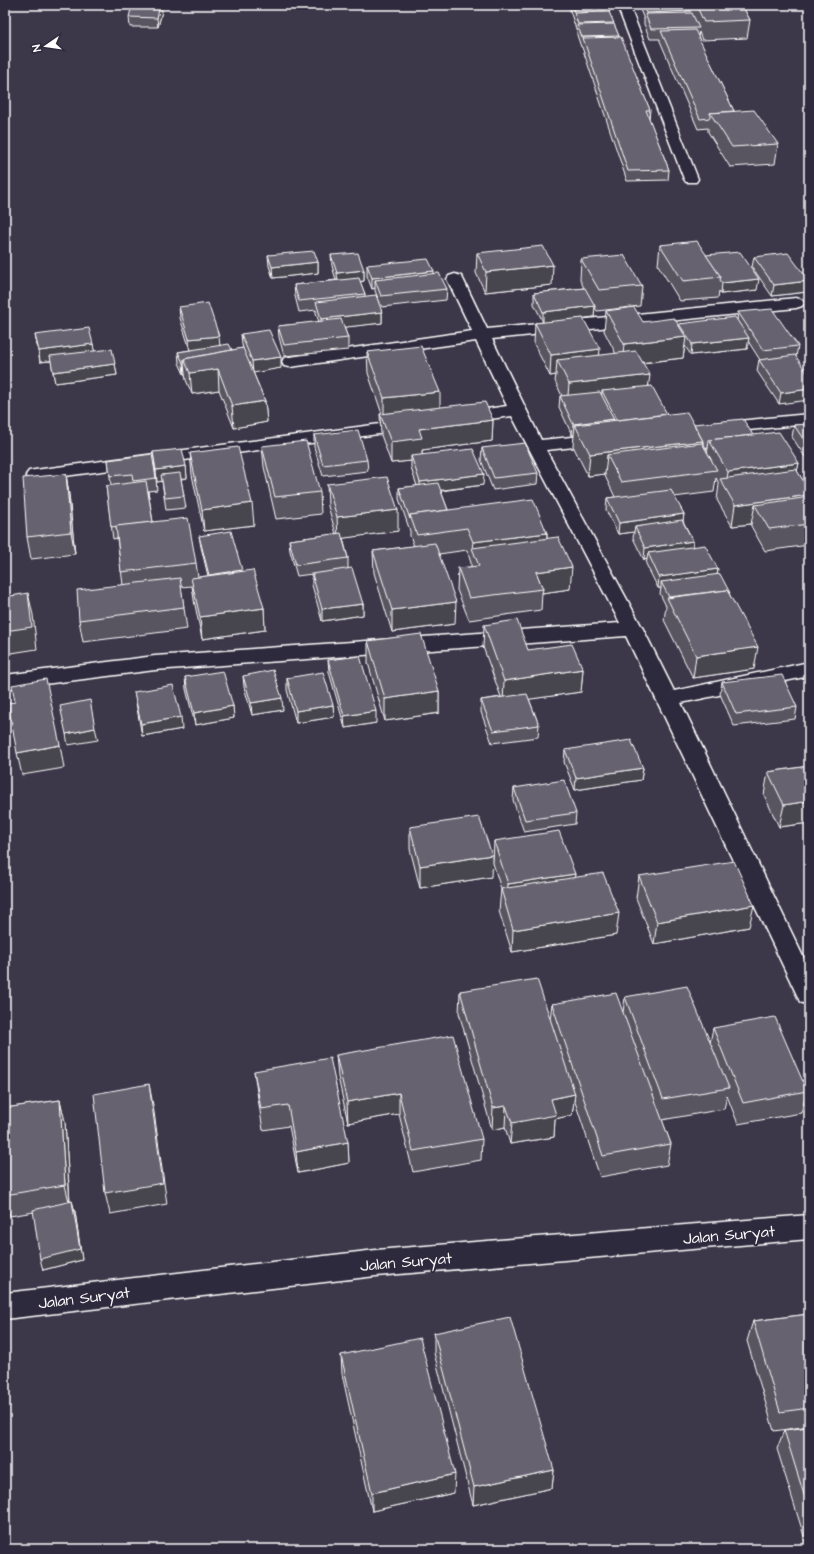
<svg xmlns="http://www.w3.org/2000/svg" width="814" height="1554" viewBox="0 0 814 1554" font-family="'Architects Daughter',sans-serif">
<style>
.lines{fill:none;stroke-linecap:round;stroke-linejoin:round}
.minor-casing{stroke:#fff;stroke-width:3}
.minor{fill:#2f2a3d;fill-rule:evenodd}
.wall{fill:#585460;stroke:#fff}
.shaded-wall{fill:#47454e;stroke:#fff}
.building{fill:#666270;stroke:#fff}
.labels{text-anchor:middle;stroke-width:4;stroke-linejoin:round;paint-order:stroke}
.near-street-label{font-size:16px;fill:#fff;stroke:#2f2a3d}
</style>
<rect width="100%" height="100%" fill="#3c3749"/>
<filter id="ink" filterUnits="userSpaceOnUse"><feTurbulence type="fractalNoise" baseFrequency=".025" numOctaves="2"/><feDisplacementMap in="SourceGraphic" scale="8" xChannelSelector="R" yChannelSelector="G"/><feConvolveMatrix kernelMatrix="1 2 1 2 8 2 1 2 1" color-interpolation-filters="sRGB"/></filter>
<g filter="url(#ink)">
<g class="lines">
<defs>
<g id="minor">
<polygon points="617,5 629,5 698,179 696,182 686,182 684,179"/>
<polygon points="455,274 461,276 463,279 487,329 796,298 802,300 804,303 802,306 796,308 492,339 541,440 603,434 609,435 612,439 609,443 603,444 546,450 643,629 674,691 809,662 809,676 681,703 809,969 809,1005 800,1002 797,995 626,636 155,670 5,689 5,675 155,656 620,623 512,416 460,423 454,422 451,418 454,414 460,413 507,406 476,341 290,367 284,366 282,362 284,358 290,357 472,331 447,279 449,276"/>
<polygon points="809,414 809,424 717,433 711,432 708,428 711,424 717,423"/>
<polygon points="410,420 416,421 419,425 416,429 35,480 29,479 26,475 29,471 35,470"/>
<polygon points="809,1215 809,1239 376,1276 5,1319 5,1293 376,1250"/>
</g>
</defs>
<use href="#minor" class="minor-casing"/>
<use href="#minor" class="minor"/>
</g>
<g class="wall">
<polygon points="571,5 607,5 610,11 609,13 619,36 619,37 650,110 649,119 669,170 668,180 627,181 582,47 581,47 577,35 577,32 570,11"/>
<polygon points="638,5 742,5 750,20 747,38 702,40 699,32 698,37 734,111 778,144 775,164 730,167 708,132 708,128 698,129 660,41 660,39 650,39 644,24 644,19"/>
<polygon points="162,11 158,27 130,27 129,17"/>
<polygon points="660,245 706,255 757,290 721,294 719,291 718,298 680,301 658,265"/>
<polygon points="477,253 552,285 485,292 476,273"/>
<polygon points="268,255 318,262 318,273 273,278 269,266"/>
<polygon points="331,255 364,270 364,281 360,282 365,294 365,297 382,312 382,323 344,327 348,338 348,350 284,356 279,337 278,326 319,322 316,313 316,310 299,312 295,296 294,285 336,280 332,266"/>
<polygon points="754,257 809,281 807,292 772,296 752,267"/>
<polygon points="581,259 642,286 640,306 597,311 594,306 594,317 583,318 599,356 616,354 604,331 606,311 643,322 679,326 679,324 737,320 738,312 798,346 796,357 779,404 757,371 759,360 760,360 748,341 747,349 691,355 685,346 683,358 643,363 649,386 667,414 694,424 753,435 799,463 797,471 809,490 809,545 765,551 751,526 751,524 732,526 717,500 719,484 716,478 714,492 674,497 684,514 683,521 693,541 693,547 717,575 730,595 754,669 693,678 664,620 666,606 660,594 661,588 658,588 646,564 647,559 644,560 633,538 634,532 618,534 606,510 607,498 615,497 605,476 605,474 588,476 573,446 574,435 572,435 559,407 560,396 562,396 555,381 556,375 550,376 534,344 535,323 543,322 534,304 534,293 584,288 580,280"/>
<polygon points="367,265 434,273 447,289 446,300 382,307 375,291 375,288 372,289 367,276"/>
<polygon points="179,307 220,345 232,350 243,348 242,345 241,334 281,368 253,372 265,401 267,422 234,428 219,390 192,394 186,380 185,374 184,374 179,363 178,352 190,350 180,318"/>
<polygon points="35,335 93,344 94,351 115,364 117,375 55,383 51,361 40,362"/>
<polygon points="367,352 440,407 493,420 492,441 422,450 422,455 483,485 441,491 448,510 547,533 547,538 570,589 542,593 541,610 469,620 457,590 458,568 471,567 471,563 467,550 439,554 455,624 392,632 374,573 373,551 414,546 410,536 410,531 399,499 399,488 417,486 411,468 411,461 391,463 381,435 380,414 382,414 368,373"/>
<polygon points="809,424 809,463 792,437 794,425"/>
<polygon points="314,435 367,460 368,471 323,476 314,447"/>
<polygon points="262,446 320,492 321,514 276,519 264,467"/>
<polygon points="482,448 538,473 537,484 493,490 481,460"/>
<polygon points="153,452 186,466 187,478 181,479 186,508 166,510 162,481 157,482"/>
<polygon points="190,453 254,525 204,531 192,475"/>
<polygon points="108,460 156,478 157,490 148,491 153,522 196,563 198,577 208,576 201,547 199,536 242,571 264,608 265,630 202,639 194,600 192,586 181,587 187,629 83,642 79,620 123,585 117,538 113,539 106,486 111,485"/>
<polygon points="66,474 69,495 75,554 31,559 27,537"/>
<polygon points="327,484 398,531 343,538 348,558 348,569 363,604 363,615 322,621 312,585 312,574 297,576 290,551 289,540 336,534 328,506"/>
<polygon points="484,625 528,650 583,669 581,692 529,699 539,725 538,737 492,743 481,712 481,700 501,697 483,647"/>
<polygon points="368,641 439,691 439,713 385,721 368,663"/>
<polygon points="328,660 376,723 345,728 329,672"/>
<polygon points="243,676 283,710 252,715 244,687"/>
<polygon points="185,677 233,706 234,718 195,725 186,689"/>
<polygon points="287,678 333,705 334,717 296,723 287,690"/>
<polygon points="722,682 797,707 795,719 734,726 720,694"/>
<polygon points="134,692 182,729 142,736"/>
<polygon points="565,750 643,768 641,780 575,790 564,762"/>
<polygon points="809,766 809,840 806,834 809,823 779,827 764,795 768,772"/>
<polygon points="514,788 576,813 575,824 524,832 513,800"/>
<polygon points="410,827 491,877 420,888 410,849"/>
<polygon points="494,841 575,874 574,877 616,935 512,952 499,911 501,889 493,863"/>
<polygon points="639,876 749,927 654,944 636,898"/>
<polygon points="460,991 550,1019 552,1004 623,1012 625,997 710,1043 713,1028 807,1091 801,1113 738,1124 727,1096 724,1109 662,1120 671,1144 667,1165 600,1177 574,1099 572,1115 555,1119 554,1137 510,1144 505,1127 492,1130 459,1013"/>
<polygon points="336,1055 482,1139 481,1160 413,1172 399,1114 348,1123 338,1077"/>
<polygon points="254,1071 348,1142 349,1163 298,1173 289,1126 263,1130 257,1092"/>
<polygon points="60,1100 65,1122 70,1202 72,1201 75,1212 82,1260 43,1270 34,1212 10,1216 5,1200 5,1108"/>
<polygon points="809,1314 809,1426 774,1431 747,1341 753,1321"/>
<polygon points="434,1333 554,1470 552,1488 473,1505 434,1353"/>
<polygon points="341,1355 454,1493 372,1511 342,1374"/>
<polygon points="809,1427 809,1549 808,1549 777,1449 784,1430"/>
</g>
<g class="shaded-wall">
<polygon points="160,5 161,5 162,11 158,27 157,18"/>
<polygon points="318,262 318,273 273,278 272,267"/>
<polygon points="553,265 552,285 485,292 486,272"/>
<polygon points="364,270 364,281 338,284 337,273"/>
<polygon points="434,271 434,282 375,280 375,288 372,289 372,278"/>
<polygon points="759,279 757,290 721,294 722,283"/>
<polygon points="809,281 807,292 772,296 774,285"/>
<polygon points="595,306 594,317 543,323 543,312"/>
<polygon points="382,312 382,323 321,330 321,319"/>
<polygon points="219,336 220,347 190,351 189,339"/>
<polygon points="686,337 683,358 622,365 624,344"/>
<polygon points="749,338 747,349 691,355 692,344"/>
<polygon points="93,344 95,355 40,362 39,351"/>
<polygon points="600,349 598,370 557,360 556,375 550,376 551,355"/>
<polygon points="281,357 281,368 253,373 252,361"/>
<polygon points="183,363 184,363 185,374 184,374"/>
<polygon points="115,364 117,375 55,383 53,372"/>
<polygon points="218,369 219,390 192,394 190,373"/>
<polygon points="650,375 647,396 602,391 601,402 567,406 569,384"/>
<polygon points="809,389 809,400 779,404 781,393"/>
<polygon points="440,392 440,413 384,419 384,398"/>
<polygon points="265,401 267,422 234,428 232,406"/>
<polygon points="614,419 613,430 575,425 574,435 572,435 573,424"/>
<polygon points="493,420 492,441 422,450 422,459 411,456 411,461 391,463 391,442 419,429"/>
<polygon points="703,441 700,462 607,455 605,474 588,476 590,454"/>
<polygon points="706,448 708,448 706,459 705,459"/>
<polygon points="799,463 794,484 726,488 728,472"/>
<polygon points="186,466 187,478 157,482 156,470"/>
<polygon points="66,474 69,495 75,554 71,532"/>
<polygon points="484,474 483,485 420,493 420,482"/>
<polygon points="809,495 809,511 755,505 751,524 732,526 735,505"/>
<polygon points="252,503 254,525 204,531 202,510"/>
<polygon points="398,510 398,531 338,539 337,517"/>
<polygon points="684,514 682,526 635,527 634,532 618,534 619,523"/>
<polygon points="547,533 546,554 472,549 473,542"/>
<polygon points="693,541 692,553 648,553 647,559 644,560 645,548"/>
<polygon points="572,567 570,589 542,593 543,589 536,572"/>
<polygon points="718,569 716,581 661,582 661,588 658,588 659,577"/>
<polygon points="242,570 243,582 211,587 209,575"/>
<polygon points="28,593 33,615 37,649 5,654 5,631"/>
<polygon points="456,602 455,624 392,632 392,610"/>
<polygon points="363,604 363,615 322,621 322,609"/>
<polygon points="264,608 265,630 202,639 200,617"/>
<polygon points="758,647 754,669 693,678 696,656"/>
<polygon points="583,669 581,692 503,703 504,681"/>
<polygon points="439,691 439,713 385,721 385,699"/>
<polygon points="282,698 283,710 252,715 251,703"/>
<polygon points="333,705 334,717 296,723 296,711"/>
<polygon points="233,706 234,718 195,725 194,713"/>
<polygon points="376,711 376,723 345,728 344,716"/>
<polygon points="181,717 182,729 142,736 141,724"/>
<polygon points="95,728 98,740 68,745 66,734"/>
<polygon points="60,745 64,768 22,775 17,753"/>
<polygon points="643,768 641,780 575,790 576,778"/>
<polygon points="809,801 809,823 779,827 784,805"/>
<polygon points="492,855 491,877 420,888 420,866"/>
<polygon points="575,874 572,896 507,906 508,884"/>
<polygon points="754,905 749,927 654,944 657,922"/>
<polygon points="619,913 616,935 512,952 513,930"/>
<polygon points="149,1084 153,1105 167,1204 110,1214 105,1193"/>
<polygon points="399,1093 399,1114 348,1123 347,1102"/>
<polygon points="575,1094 572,1115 555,1119 554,1137 510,1144 512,1123 551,1099"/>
<polygon points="60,1100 65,1122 70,1206 65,1185"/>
<polygon points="506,1106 505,1127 492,1130 493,1108"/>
<polygon points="348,1142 349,1163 298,1173 296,1152"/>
<polygon points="72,1201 75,1212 82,1260 43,1270 40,1259"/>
<polygon points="554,1470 552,1488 473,1505 474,1487"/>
<polygon points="455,1474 454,1493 372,1511 372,1493"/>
</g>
<g class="building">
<polygon points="132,5 160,5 157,18 129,17"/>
<polygon points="572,5 607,5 610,11 574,12"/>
<polygon points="643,5 688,5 691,11 646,13"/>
<polygon points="696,5 742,5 750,20 704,22"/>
<polygon points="609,12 614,23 578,24 574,13"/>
<polygon points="692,13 699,28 651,29 645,14"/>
<polygon points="614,24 619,36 582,37 577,25"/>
<polygon points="695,30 734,111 710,113 710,118 700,119 661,31"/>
<polygon points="621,37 650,110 646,110 669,170 628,171 583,38"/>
<polygon points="754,110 778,144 732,147 710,113"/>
<polygon points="697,241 721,277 683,281 660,245"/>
<polygon points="543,246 553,265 486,272 477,253"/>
<polygon points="314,251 318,262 272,267 268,255"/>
<polygon points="740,252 759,279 722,283 720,280 721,277 706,255"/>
<polygon points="358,253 364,270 337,273 331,255"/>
<polygon points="788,253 809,281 774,285 754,257"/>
<polygon points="624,255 642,286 599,290 581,259"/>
<polygon points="428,259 434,271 372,278 367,265"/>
<polygon points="439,273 447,289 381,296 375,280"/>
<polygon points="359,278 365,294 299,301 294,285"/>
<polygon points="585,288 595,306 543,312 534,293"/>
<polygon points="376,295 382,312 321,319 316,302"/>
<polygon points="208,303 219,336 189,339 179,307"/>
<polygon points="634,307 643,322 674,318 686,337 624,344 606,311"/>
<polygon points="772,309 798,346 763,350 738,312"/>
<polygon points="735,317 749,338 692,344 679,324"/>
<polygon points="583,318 600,349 551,355 535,323"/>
<polygon points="341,319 348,338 284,345 278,326"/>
<polygon points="89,328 93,344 39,351 35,335"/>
<polygon points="269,330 281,357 252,361 241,334"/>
<polygon points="229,344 232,350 184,359 184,363 183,363 178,352"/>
<polygon points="421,346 440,392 384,398 367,352"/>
<polygon points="243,348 265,401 232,406 218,369 190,373 184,359"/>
<polygon points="112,349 115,364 53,372 50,356"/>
<polygon points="636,351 650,375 569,384 557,360"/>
<polygon points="795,355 809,376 809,389 781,393 759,360"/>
<polygon points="652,386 667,414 617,420 602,391"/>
<polygon points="600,392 614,419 573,424 560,396"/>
<polygon points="485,402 493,420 419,429 422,438 391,442 380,414"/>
<polygon points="687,412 703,441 590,454 575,425"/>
<polygon points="743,419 753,435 709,440 708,448 706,448 703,443 703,441 694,424"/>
<polygon points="809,424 809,448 794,425"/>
<polygon points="358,430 367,460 323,465 314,435"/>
<polygon points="779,432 799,463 728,472 709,440"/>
<polygon points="306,441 320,492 275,497 262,446"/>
<polygon points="525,443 538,473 494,478 482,448"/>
<polygon points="702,443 717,470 621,482 607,455"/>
<polygon points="238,447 252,503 202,510 190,453"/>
<polygon points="182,449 186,466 156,470 153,452"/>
<polygon points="473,449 484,474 420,482 411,456"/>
<polygon points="152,454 156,478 133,481 132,474 110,476 108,460"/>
<polygon points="796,469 809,490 809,495 735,505 720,479"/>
<polygon points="180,473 184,496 165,498 161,475"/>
<polygon points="66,474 71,532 27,537 23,478"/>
<polygon points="387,477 398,510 337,517 327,484"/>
<polygon points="146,481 153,522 111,527 106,486"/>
<polygon points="438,483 448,510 410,515 410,519 399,488"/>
<polygon points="671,490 684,514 619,523 607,498"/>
<polygon points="809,497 809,524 769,529 755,505"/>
<polygon points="533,499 547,533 473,542 467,528 417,535 410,515"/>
<polygon points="188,518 196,563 121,572 116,526"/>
<polygon points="682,520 693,541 645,548 635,527"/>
<polygon points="231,531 242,570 209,575 199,536"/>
<polygon points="341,533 348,558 296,565 289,540"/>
<polygon points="558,537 572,567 536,572 543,589 469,598 458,568 479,566 472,548"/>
<polygon points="435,543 456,602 392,610 373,551"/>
<polygon points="705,545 718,569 659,577 648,553"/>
<polygon points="352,568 363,604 322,609 312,574"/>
<polygon points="253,570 264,608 200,617 191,578"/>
<polygon points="720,574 730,593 729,593 727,590 669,597 661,582"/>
<polygon points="180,578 184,607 79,620 77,590"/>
<polygon points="727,590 758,647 696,656 667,598"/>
<polygon points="28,593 32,627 5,631 5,597"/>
<polygon points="517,620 528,650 572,644 583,669 504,681 484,625"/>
<polygon points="421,634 439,691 385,699 368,641"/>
<polygon points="360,656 376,711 344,716 328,660"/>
<polygon points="273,670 282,698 251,703 243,676"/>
<polygon points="223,671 233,706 194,713 185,677"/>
<polygon points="323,672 333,705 296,711 287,678"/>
<polygon points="782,675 797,707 736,714 722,682"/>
<polygon points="46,679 60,745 17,753 8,703 15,702 12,685"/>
<polygon points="173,685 181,717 141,724 134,692"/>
<polygon points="527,694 539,725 493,731 481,700"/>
<polygon points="90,700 95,728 66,734 60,706"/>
<polygon points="631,740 643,768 576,778 565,750"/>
<polygon points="809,766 809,801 784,805 768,772"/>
<polygon points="564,780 576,813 525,820 514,788"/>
<polygon points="479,817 492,855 420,866 410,827"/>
<polygon points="559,831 575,874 508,884 494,841"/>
<polygon points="734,861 754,905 657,922 639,876"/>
<polygon points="603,873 619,913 513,930 501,889"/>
<polygon points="537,979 575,1094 551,1099 556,1115 512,1123 506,1106 493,1108 460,991"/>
<polygon points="687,986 729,1088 663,1099 625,997"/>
<polygon points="616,993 671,1144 603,1156 552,1004"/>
<polygon points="775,1017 807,1091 743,1103 713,1028"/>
<polygon points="453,1035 482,1139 413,1151 399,1093 347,1102 336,1055"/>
<polygon points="330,1058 348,1142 296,1152 288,1105 261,1109 254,1071"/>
<polygon points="149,1084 163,1183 105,1193 94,1094"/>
<polygon points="60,1100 65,1185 5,1195 5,1108"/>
<polygon points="72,1201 80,1249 40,1259 33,1210"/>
<polygon points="809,1314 809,1408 780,1412 753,1321"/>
<polygon points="510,1317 554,1470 474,1487 434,1333"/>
<polygon points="420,1338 455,1474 372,1493 341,1355"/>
<polygon points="809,1427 809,1511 784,1430"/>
</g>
</g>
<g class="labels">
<g class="near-street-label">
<text transform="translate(729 1234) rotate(-5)" y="6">Jalan Suryat</text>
<text transform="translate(406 1261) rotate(-5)" y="6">Jalan Suryat</text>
<text transform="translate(84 1297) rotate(-7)" y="6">Jalan Suryat</text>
</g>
</g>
<rect width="814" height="1554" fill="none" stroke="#2f2a3d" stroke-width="20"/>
<rect x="10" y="10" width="794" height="1534" fill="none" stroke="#fff" stroke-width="1.5" filter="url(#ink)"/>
<g transform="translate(46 46) rotate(257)" stroke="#2f2a3d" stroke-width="3" paint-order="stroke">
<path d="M0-3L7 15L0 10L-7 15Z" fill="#ffffff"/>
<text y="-6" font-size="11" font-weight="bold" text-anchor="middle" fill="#ffffff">N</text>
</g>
</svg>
